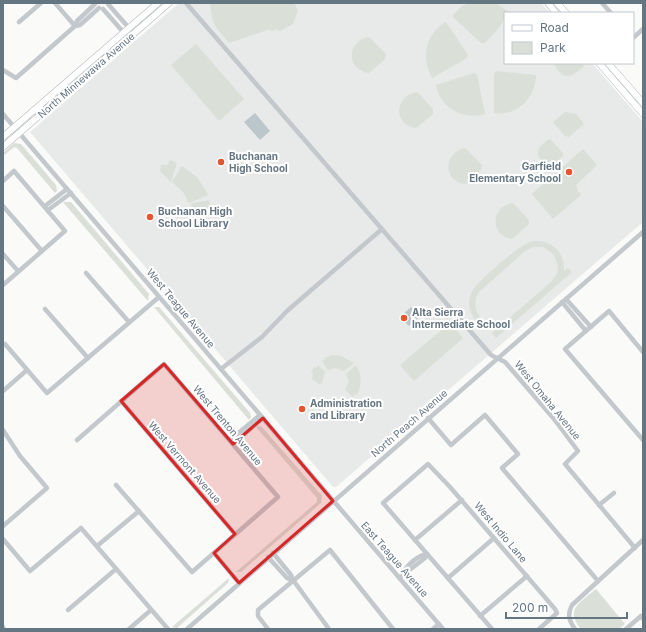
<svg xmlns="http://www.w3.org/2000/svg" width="646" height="632" viewBox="0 0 646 632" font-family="Inter,sans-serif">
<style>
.built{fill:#e8e9e9}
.green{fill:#dadfd7;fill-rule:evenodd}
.water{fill:#bbc7cb}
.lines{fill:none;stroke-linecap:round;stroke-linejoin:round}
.major-casing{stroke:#b5babe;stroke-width:7}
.minor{stroke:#c3c8cc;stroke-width:4.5}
.major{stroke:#fff;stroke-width:6}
.marked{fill:#d62828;fill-opacity:0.2;stroke:#d62828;stroke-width:3;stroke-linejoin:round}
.poi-dot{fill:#e4572e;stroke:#fff;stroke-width:1.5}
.labels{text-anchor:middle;stroke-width:4;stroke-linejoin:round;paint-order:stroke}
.street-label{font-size:10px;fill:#657683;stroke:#fff}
.poi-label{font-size:10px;font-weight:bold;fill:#657683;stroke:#fff;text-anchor:start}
</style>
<rect width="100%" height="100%" fill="#fafaf8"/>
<polygon class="built" points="179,3 541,3 550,13 505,13 505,63 592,63 643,122 643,222 336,487 333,487 30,132"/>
<g class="green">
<polygon points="210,3 294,3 298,10 293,24 280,31 277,29 271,31 270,29 229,43 215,26 212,18"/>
<path d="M470 3H495L509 12 505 13C505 24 492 35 485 43H481L452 16 462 6Z"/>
<path d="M446 22 468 55 467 58 432 78C421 58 425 34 446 22Z"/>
<path d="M369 37 386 54 385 59 369 73C346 70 346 41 369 37Z"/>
<polygon points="196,44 244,99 219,121 171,65"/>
<path d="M555 63H581L584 66C572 78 563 81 554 64Z"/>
<path d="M496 71 536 75C535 98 518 116 494 113V74Z"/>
<path d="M474 73 477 75 485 114C463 120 441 109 436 85Z"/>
<path d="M417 92 433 109V114L416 128C393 125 394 96 417 92Z"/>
<polygon points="565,112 576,114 584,124 569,137 565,136 553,122"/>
<path d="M550 139 563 153V156L548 169C536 157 533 148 550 139Z"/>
<polygon points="14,143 21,144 56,185 57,191 55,193 17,148 14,147 3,156 3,153"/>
<path d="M465 148 482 165 481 170 465 184C442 181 444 152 465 148Z"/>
<polygon points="583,149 597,165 576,185 578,189 577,190 581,195 553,219 532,194"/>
<polygon points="169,160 177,163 171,182 160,171 161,165 168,165"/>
<polygon points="182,166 197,177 208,195 189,203 183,192 172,182"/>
<polygon points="209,200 211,208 207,210 205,216 200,216 190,204"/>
<polygon points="63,202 71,202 149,294 148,301"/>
<path d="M513 203 529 220V224L512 239C489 235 491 206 513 203Z"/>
<path d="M536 241C553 241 565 253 564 271L568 268 572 272 496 338 492 333 495 330C476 328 462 308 473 290 479 280 513 251 524 245 528 242 532 241 536 241ZM533 247H543L553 254 558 265 557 274 551 282 506 321C487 331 468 312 478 293L525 251Z"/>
<polygon points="154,307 159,307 250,413 251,417 249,420"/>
<polygon points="450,323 463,338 414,381 400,365"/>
<polygon points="333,355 341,356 354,363 344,371 335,368 328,370 322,361 325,360 324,358"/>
<polygon points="318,365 325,372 322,383 319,384 312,379 313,373 311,372 314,367 316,368"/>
<path d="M356 365C362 375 362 385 357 395L355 394 353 397 345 390 349 381 346 374Z"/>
<polygon points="259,426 262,427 322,496 321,503 241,572 236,572 317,502 317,498 256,427"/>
<polygon points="229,578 228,583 177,628 172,627"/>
<path d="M596 589 625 624 619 629H581C564 609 581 602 596 589Z"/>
</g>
<g class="water">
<polygon points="255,113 270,131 260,140 244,122"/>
<polygon points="411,307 420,316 409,326 400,317"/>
</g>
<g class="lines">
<defs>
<g id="major">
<polyline points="548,3 556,13"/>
<polyline points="557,3 566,13"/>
<polyline points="599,63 643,114"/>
<polyline points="608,63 643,103"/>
<polyline points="3,137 158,3"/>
<polyline points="3,147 169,3"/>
</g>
</defs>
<use href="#major" class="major-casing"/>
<g class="minor">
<polyline points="55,3 75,26"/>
<polyline points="186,3 491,355 505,362 554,419 578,451 565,464 635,548"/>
<polyline points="602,3 611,13"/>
<polyline points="108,4 129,28"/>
<polyline points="103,9 124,33"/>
<polyline points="19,22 41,3"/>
<polyline points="75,26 77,21 95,4"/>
<polyline points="633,38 643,29"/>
<polyline points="3,70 16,78 75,26 80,25 99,8"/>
<polyline points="3,114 443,629"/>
<polyline points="3,181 14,171 65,231 3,285"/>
<polyline points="3,206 42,251"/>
<polyline points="45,206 67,189"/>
<polyline points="48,210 71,193"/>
<polyline points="3,254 18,271"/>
<polyline points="86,273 129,322"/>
<polyline points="566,299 591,327"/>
<polyline points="562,302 586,331"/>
<polyline points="45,309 88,358"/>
<polyline points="5,344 47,393 159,297"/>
<polyline points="643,352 609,311 565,349 643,440"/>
<polyline points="221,369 262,337 287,311 382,229"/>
<polyline points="3,391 27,370"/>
<polyline points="121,401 235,534"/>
<polyline points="428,418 451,445 485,415 518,454 502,468 598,581"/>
<polyline points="3,430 20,456 47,488 3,526"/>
<polyline points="77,440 164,364 278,497 192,572 116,485"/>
<polyline points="230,440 260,415"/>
<polyline points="233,444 263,418"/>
<polyline points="599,505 614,493"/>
<polyline points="3,539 30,571 81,528 168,629"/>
<polyline points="415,540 462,500"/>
<polyline points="97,546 139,511"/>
<polyline points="214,553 239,583"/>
<polyline points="273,553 291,575 293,580 329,629"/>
<polyline points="268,557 287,578 293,580"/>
<path d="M404 573C406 565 419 555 427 554"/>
<polyline points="399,578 425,558 427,554"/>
<polyline points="448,578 494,538"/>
<polyline points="68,610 116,569"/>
<polyline points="480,616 527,576"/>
<polyline points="3,627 4,629"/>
<polyline points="129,629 151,610"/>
<polyline points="187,629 643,232"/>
<polyline points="268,629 258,616 258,610 330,550 393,629"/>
<polyline points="433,629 439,624"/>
<polyline points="492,629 383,503 428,464 450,487 555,609 557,613 539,629"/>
<path d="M575 629C569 621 567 614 572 605L643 540"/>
<polyline points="626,629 641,616 643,619"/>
</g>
<use href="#major" class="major"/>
</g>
<path class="marked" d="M164 364 233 444 263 418 333 501 239 583 214 553 235 534 121 401Z"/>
<g class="poi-dot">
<circle cx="221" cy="162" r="4"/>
<circle cx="569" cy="172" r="4"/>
<circle cx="150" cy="217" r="4"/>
<circle cx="404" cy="318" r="4"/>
<circle cx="302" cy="409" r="4"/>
</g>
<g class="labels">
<g class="street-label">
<text transform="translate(86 75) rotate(-41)" y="4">North Minnewawa Avenue</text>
<text transform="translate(181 308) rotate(50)" y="4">West Teague Avenue</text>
<text transform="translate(548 400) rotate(51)" y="4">West Omaha Avenue</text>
<text transform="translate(409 423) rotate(-41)" y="4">North Peach Avenue</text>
<text transform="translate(228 425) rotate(50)" y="4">West Trenton Avenue</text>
<text transform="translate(185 462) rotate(49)" y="4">West Vermont Avenue</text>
<text transform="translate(501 532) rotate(50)" y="4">West Indio Lane</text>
<text transform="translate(395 559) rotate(49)" y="4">East Teague Avenue</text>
</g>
<g class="poi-label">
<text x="229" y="160">Buchanan<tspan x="229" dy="12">High School</tspan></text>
<text x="561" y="170" text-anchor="end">Garfield<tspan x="561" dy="12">Elementary School</tspan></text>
<text x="158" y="215">Buchanan High<tspan x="158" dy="12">School Library</tspan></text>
<text x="412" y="316">Alta Sierra<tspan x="412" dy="12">Intermediate School</tspan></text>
<text x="310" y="407">Administration<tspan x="310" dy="12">and Library</tspan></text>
</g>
</g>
<rect width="646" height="632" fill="none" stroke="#657683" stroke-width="8"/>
<rect x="504" y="12" width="130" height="52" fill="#ffffff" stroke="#c1c8cd"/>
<rect x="512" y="25" width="20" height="6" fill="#ffffff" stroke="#c1c8cd"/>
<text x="540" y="32" font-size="12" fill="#657683">Road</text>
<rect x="512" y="42" width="20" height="12" fill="#dadfd7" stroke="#c1c8cd"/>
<text x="540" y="52" font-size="12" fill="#657683">Park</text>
<path d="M506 612v6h121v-6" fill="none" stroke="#657683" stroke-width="2"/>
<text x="512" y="612" font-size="12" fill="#657683" stroke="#ffffff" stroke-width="3" paint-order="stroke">200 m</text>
</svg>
